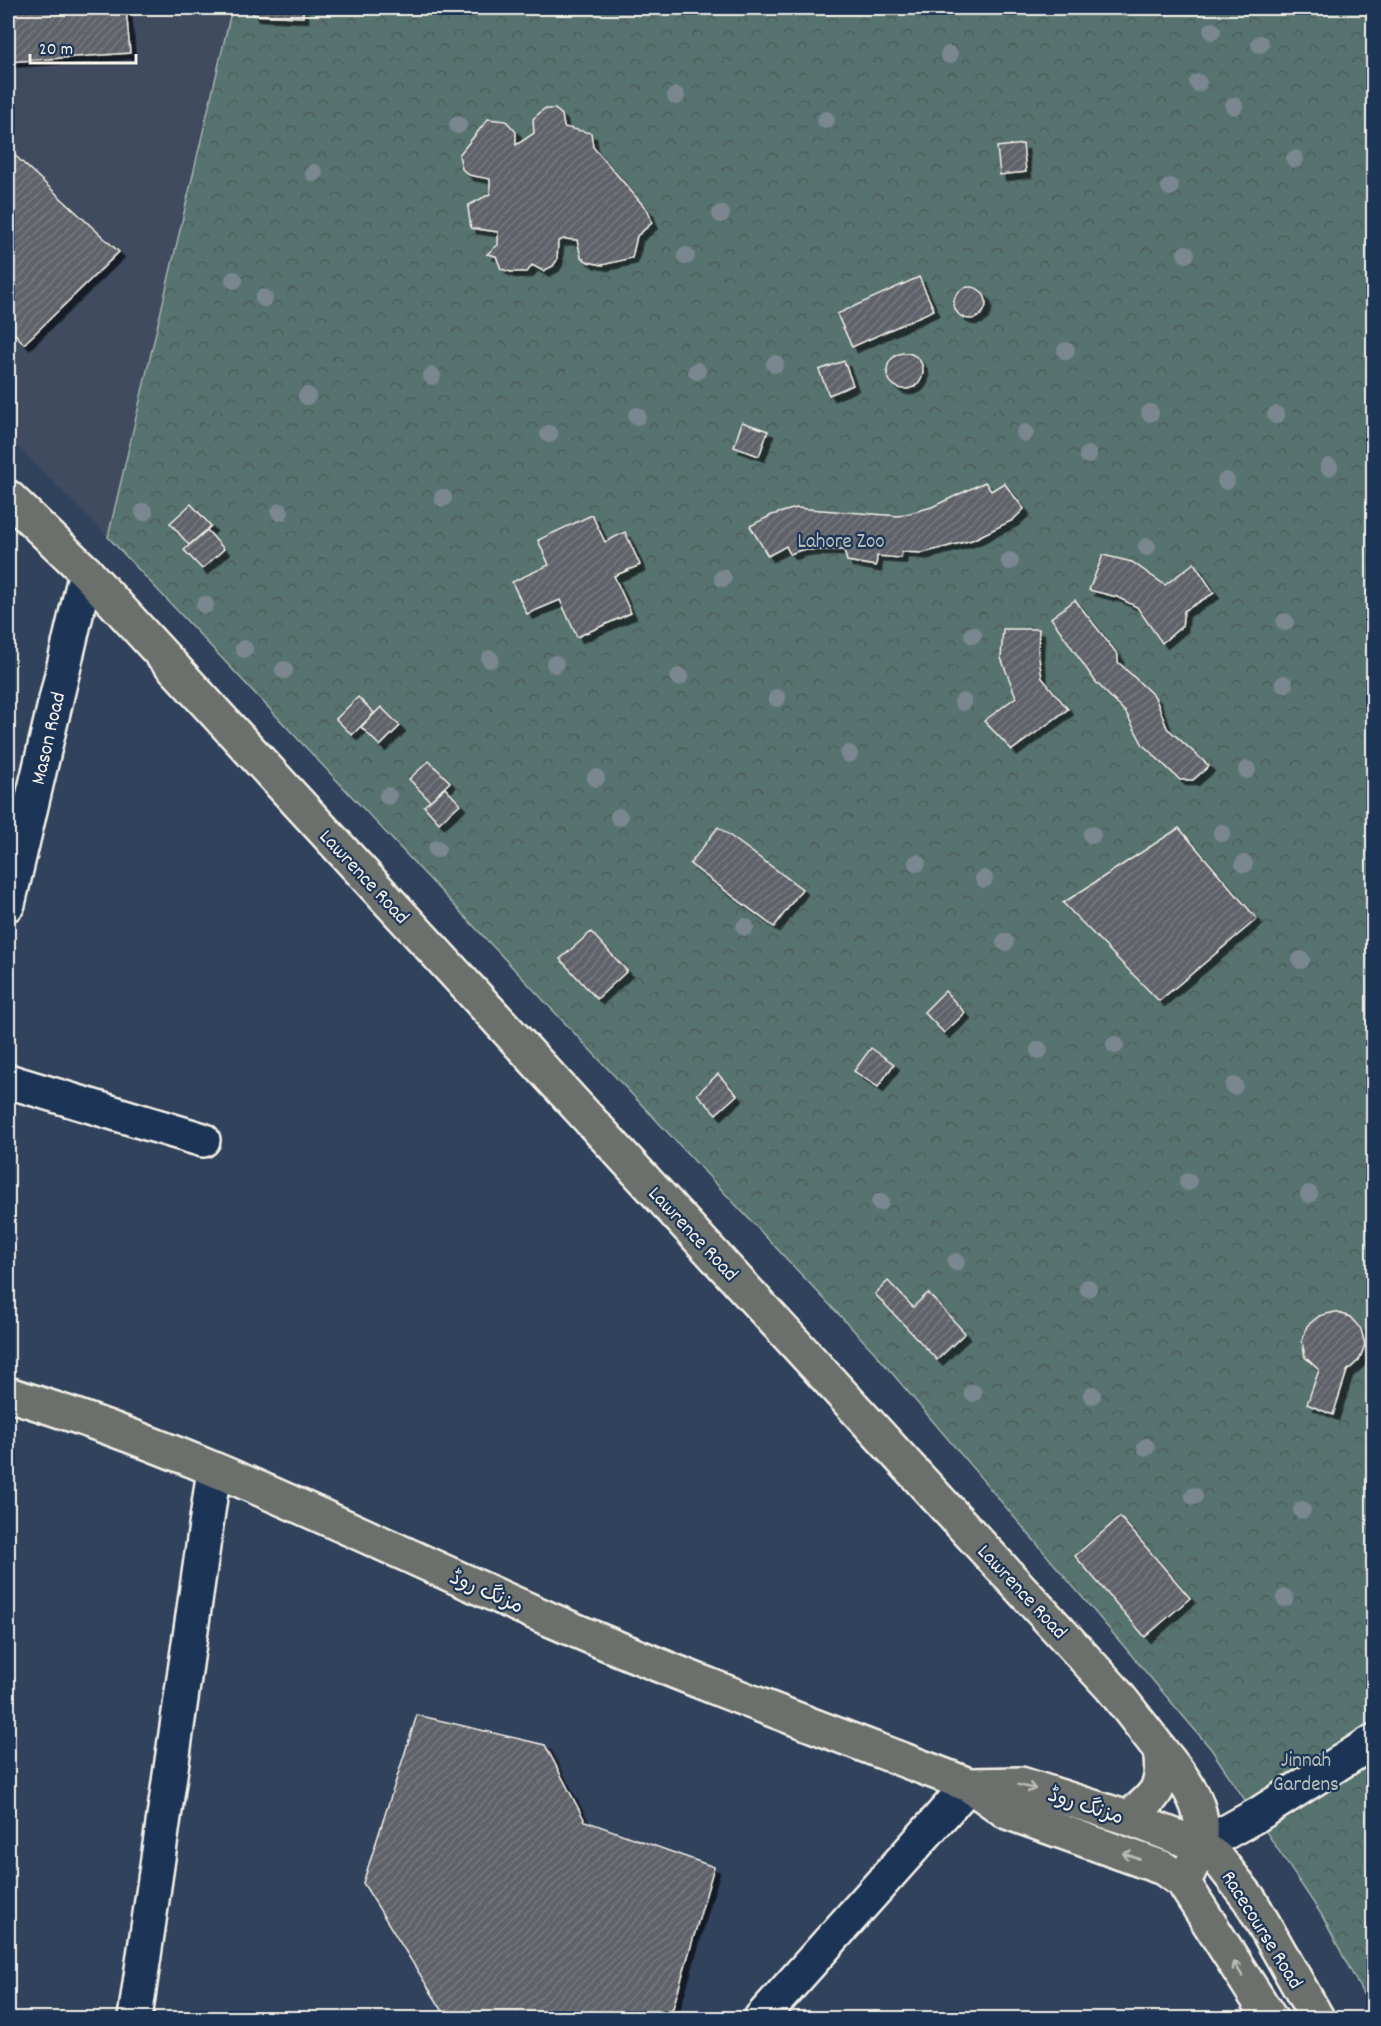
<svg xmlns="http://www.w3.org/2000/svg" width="1381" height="2026" viewBox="0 0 1381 2026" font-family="Dekko,'Playpen Sans Arabic',sans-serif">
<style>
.built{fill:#3f4c61}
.forest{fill:url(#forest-crowns);stroke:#a5b2ac;stroke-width:1.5}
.building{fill:url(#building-hatch);stroke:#f4f1e8;stroke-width:1.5;filter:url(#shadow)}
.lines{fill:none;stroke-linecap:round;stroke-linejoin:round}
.minor-casing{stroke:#f4f1e8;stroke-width:38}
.major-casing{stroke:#f4f1e8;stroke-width:38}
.minor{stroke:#1d3557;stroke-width:33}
.major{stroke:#6c706d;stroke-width:33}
.tree{fill:#7a878f}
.oneway{stroke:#bebdb7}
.labels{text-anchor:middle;stroke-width:4.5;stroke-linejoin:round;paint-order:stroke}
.park-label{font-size:21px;fill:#b5bfb8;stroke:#1d3557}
.street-label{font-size:21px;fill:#f4f1e8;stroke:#1d3557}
</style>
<defs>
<pattern id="forest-crowns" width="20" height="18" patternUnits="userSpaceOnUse" patternTransform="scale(1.5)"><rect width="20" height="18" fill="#567370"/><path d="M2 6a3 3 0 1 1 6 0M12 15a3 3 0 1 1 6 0" fill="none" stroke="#4f5b59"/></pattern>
<pattern id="building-hatch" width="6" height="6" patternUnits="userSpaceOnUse" patternTransform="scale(1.5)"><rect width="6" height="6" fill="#60626a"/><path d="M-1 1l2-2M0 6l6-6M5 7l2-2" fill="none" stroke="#77797f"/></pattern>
<filter id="shadow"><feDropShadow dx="5.5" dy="5.5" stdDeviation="0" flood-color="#0009"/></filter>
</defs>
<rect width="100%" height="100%" fill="#31425d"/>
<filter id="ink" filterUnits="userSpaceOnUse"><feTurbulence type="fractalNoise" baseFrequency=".0167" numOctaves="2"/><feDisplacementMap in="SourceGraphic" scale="12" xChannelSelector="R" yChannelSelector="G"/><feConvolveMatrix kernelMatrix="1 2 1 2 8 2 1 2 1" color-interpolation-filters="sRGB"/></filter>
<g filter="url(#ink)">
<polygon class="built" points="8,8 232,8 108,537 8,437"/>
<polygon class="forest" points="232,8 1373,8 1373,2013 1321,1914 1211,1749 875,1353 108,537"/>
<g class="building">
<polygon points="8,8 126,8 130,53 8,62"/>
<polygon points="253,8 303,8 303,17 253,15"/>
<polygon points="544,109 555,109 562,115 564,127 591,133 593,147 648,211 652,223 637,236 632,258 602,265 588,262 581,257 577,240 564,239 558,241 557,260 553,266 543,271 532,265 527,272 511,272 501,269 496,256 487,254 498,245 498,232 471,228 468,208 469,205 490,194 490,179 469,175 462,169 459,155 488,119 506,121 516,132 516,145 534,133 533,119"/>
<polygon points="1023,144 1026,172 1000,175 997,147"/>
<polygon points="8,149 119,252 24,344 8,326"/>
<polygon points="919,277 934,310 852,347 837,314"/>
<circle cx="970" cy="303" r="16"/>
<circle cx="905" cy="371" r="18"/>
<polygon points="844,361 853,385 829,395 819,370"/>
<polygon points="742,422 768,431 759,456 734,447"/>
<polygon points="985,482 991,491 1004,483 1024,509 1013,520 972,540 923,553 902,552 901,558 877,556 876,566 847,561 844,550 801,550 790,554 786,546 768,556 750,526 772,515 796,508 899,516 932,507"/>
<polygon points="191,504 211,526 189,545 170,523"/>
<polygon points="592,515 605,542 625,532 640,565 614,576 631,613 577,637 560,600 527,614 512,582 549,565 538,540"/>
<polygon points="207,530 224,549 202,569 184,550"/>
<polygon points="1103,555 1132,562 1165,585 1194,563 1214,593 1184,611 1182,626 1162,643 1137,607 1117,597 1089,590"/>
<polygon points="1075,600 1118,655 1118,662 1155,697 1167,728 1209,766 1193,780 1180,780 1143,745 1126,713 1095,681 1051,618"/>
<polygon points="1003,629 1039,629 1038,652 1042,678 1068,709 1012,750 984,721 1016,697 1001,658"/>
<polygon points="358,697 374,713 352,735 336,719"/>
<polygon points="381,707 400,726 380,746 361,727"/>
<polygon points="429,761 450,782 430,801 409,779"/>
<polygon points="445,788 460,804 439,823 424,806"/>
<polygon points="718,827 802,889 774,927 690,864"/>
<polygon points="1179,828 1257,919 1159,1001 1063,903"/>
<polygon points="591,932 627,971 597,999 560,959"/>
<polygon points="945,991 965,1013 944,1033 924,1012"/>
<polygon points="871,1048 894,1064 878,1087 854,1071"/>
<polygon points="718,1074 737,1095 716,1114 697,1094"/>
<polygon points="888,1281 913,1307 928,1293 965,1333 937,1360 875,1294"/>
<polygon points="1335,1312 1350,1317 1361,1329 1365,1345 1359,1360 1347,1371 1333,1415 1307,1404 1319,1370 1305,1357 1302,1341 1307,1326 1319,1316"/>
<polygon points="1120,1517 1190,1598 1145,1637 1075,1556"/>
<polygon points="417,1715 545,1745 585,1821 714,1867 673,2008 653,2018 582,2018 575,2016 574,2018 447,2018 363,1883"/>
</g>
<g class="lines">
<defs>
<g id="minor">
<polyline points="8,904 86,572"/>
<polyline points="8,1081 203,1140"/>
<polyline points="1201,1846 1257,1815 1374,1741"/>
<polyline points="135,2018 214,1470"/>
<polyline points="761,2018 969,1785"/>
</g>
<g id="major">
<path d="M8 497 86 572 1111 1687C1128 1708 1145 1730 1162 1752 1200 1798 1217 1826 1183 1882"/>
<path d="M8 1394C197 1451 375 1543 556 1622 692 1681 831 1732 969 1785L1007 1812 1163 1868 1183 1882 1270 2018"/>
<polyline points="969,1785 1021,1784 1128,1818 1201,1846 1218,1859 1250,1900 1317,2018"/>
<path d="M1128 1818C1156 1796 1166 1787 1160 1750"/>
</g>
</defs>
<use href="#minor" class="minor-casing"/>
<use href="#major" class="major-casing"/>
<use href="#minor" class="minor"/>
<use href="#major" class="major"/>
</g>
<g class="tree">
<circle cx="1212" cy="31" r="9"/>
<circle cx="1260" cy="44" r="9"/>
<circle cx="949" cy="55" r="9"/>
<circle cx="1198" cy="83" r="9"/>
<circle cx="676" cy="96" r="9"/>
<circle cx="1234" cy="106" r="9"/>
<circle cx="826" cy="120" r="9"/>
<circle cx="458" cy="125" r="9"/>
<circle cx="1295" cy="159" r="9"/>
<circle cx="314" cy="173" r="9"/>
<circle cx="1170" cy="187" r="9"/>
<circle cx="721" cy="214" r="9"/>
<circle cx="1186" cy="254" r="9"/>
<circle cx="686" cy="256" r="9"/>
<circle cx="234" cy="280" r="9"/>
<circle cx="264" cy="298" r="9"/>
<circle cx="1066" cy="351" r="9"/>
<circle cx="775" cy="364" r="9"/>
<circle cx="697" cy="371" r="9"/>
<circle cx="432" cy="376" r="9"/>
<circle cx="307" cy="396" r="9"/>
<circle cx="1150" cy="413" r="9"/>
<circle cx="1276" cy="415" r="9"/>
<circle cx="637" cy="416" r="9"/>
<circle cx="1025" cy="433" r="9"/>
<circle cx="549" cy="434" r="9"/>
<circle cx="1088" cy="455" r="9"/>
<circle cx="1329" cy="467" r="9"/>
<circle cx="1226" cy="481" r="9"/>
<circle cx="443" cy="498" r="9"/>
<circle cx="144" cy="512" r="9"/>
<circle cx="280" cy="512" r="9"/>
<circle cx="1147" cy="547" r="9"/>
<circle cx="1010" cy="561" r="9"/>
<circle cx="723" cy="578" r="9"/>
<circle cx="205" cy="605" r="9"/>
<circle cx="1285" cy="622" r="9"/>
<circle cx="973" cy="635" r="9"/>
<circle cx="244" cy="649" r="9"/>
<circle cx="490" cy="659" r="9"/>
<circle cx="555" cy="664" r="9"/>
<circle cx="284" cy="670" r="9"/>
<circle cx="679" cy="677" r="9"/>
<circle cx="1284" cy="684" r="9"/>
<circle cx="777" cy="698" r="9"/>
<circle cx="963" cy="702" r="9"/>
<circle cx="849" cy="754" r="9"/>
<circle cx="1247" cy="770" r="9"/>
<circle cx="596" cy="778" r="9"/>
<circle cx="388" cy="796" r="9"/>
<circle cx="619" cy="817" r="9"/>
<circle cx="1222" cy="833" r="9"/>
<circle cx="1092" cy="835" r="9"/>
<circle cx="437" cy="849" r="9"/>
<circle cx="917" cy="863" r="9"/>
<circle cx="1244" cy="864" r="9"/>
<circle cx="984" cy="879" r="9"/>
<circle cx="745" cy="927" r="9"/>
<circle cx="1005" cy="942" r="9"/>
<circle cx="1301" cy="960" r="9"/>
<circle cx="1115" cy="1045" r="9"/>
<circle cx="1039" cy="1050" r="9"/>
<circle cx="1234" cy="1086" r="9"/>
<circle cx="1188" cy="1182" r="9"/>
<circle cx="1309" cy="1194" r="9"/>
<circle cx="880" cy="1202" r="9"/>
<circle cx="956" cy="1262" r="9"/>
<circle cx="1088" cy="1288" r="9"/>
<circle cx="973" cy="1393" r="9"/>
<circle cx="1092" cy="1395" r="9"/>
<circle cx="1146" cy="1447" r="9"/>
<circle cx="1194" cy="1496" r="9"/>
<circle cx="1302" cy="1510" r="9"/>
<circle cx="1285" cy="1598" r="9"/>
</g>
<defs><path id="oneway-shaft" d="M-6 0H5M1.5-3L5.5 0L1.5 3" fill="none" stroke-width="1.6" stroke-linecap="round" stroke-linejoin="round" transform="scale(1.5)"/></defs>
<g class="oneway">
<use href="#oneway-shaft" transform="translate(1027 1787) rotate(14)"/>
<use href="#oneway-shaft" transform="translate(1131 1856) rotate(-161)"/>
<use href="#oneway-shaft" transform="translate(1238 1969) rotate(-122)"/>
</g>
</g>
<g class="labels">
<g class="park-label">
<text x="841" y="547">Lahore Zoo</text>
<text x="1306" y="1766">Jinnah<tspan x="1306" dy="24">Gardens</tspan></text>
</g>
<g class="street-label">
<text transform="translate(47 738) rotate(-77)" y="7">Mason Road</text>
<text transform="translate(365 876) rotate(47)" y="7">Lawrence Road</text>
<text transform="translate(694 1233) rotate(47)" y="7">Lawrence Road</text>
<text transform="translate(487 1591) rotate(24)" y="7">مزنگ روڈ</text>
<text transform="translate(1023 1591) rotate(47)" y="7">Lawrence Road</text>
<text transform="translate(1086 1805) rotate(18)" y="7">مزنگ روڈ</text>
<text transform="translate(1263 1929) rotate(58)" y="7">Racecourse Road</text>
</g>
</g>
<rect width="1381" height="2026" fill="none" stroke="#1d3557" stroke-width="30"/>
<rect x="15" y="15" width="1351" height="1996" fill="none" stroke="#f4f1e8" stroke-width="2" filter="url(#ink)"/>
<path d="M30 54v9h106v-9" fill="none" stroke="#f4f1e8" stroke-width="3"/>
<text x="39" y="54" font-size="18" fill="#f4f1e8" stroke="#1d3557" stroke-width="4.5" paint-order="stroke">20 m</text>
</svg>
